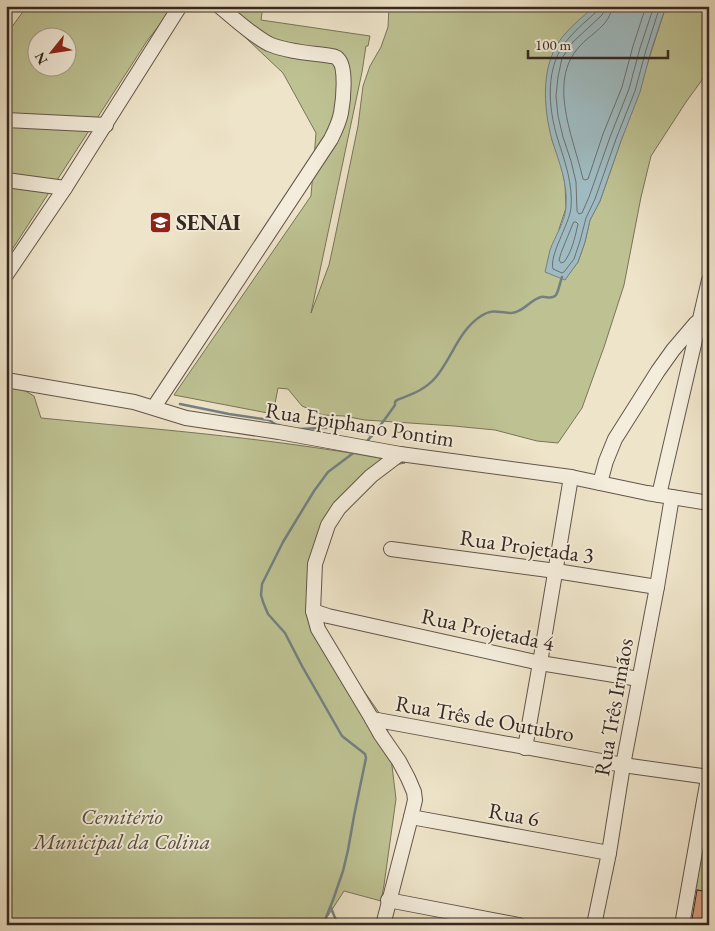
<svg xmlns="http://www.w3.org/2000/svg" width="715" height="931" viewBox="0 0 715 931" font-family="'EB Garamond',serif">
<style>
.green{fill:#bec293;stroke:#79745a;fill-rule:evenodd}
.water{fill:#9fbbc1;stroke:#748081}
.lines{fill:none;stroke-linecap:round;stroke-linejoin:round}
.shore{stroke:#6a7171;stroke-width:1}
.stream{stroke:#748081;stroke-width:2.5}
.building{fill:#d69f7f;stroke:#342721}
.minor-casing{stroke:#62564b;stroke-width:16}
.minor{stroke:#f4eddc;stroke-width:14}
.labels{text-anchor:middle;stroke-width:4;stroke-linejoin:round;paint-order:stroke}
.poi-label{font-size:22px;font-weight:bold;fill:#342721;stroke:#f4eddc;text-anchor:start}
.street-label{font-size:22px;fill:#342721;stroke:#f4eddc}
.park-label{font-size:22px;font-style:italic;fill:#564e3e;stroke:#f4eddc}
</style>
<rect width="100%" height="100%" fill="#eee4c9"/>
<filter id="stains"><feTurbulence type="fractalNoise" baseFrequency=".004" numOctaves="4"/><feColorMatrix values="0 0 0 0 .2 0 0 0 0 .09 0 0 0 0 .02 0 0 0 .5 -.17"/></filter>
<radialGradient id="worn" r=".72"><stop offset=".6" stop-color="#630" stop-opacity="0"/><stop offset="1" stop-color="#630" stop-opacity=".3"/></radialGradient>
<g class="green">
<path d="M27 6H174L147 41 6 259V35ZM38 38H68V68H38Z"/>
<polygon points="212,6 263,6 261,20 370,36 368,46 366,46 362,72 311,313 329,265 334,242 358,126 363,86 370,66 381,47 388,27 389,6 595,6 564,35 552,140 561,164 565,184 566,208 559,229 565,279 578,262 585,242 590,220 600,201 607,181 645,71 666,6 706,6 709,15 709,69 702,80 686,102 651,156 641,197 624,285 604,347 582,408 558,443 537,441 495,430 454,426 365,420 344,416 323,415 302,406 288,389 278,388 273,414 174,395 311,196 316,133 283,73"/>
<path d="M6 380 34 396 41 418C163 430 285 439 405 463L374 469 318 544 317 608 333 647 387 724 396 799 384 885 381 901 344 891 322 925H6Z"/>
<polygon points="709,802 709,892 692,889"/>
</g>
<path class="water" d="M595 6H666L651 51 640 92 621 141 600 201 590 220 585 242 578 262 565 280 545 272C547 265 548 257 550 250 555 236 565 222 566 207 568 183 559 162 552 140 543 106 540 63 564 35 573 24 585 15 595 6Z"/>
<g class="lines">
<g class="shore">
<path d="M598 6 597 11C588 20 577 28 569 38 544 65 548 108 558 140 565 162 573 184 571 208 569 225 549 255 553 269L562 273 564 272 574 259 580 241 586 218 595 199 616 139 635 91 646 50 660 6"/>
<polyline points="604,6 604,11 602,15 573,42 562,58 558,77 556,96 558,116 563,137 571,161 576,182 577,211 579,214 582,213 589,197 610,137 629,89 640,48 654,6"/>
<path d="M612 6C611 25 590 34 579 47 547 82 574 139 583 179L585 180 588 179 603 134 622 87 633 46 646 6"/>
<path d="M574 222H576L578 224C575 237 572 252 564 262L561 263 559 260 561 253Z"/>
</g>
<g class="stream">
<polyline points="180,404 229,414 269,420 278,426"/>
<polyline points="298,429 350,427 358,429 372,436"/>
<path d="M366 442C377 431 386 418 395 405V402L397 400C412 394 425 390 436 377 452 358 459 330 481 316 494 308 498 313 511 313 522 313 530 300 541 297 546 296 552 300 556 295 559 290 560 282 562 277"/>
<polyline points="331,908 338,925"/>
<polyline points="323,925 333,900 343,871 348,850 354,816 366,758 365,754 342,736 302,666 285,633 268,614 263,602 261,595 262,584 283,542 314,491 328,472 356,451"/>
</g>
</g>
<polygon class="building" points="697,890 709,892 709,925 691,925"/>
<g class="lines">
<defs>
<g id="minor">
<polyline points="6,120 106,125"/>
<polyline points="6,180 65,188"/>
<polyline points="6,275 65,188 180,6"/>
<polyline points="6,380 134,402 186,418 279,432 400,454 571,477 647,493 709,503"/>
<path d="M154 407 331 139C335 131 339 123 341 113 343 102 347 67 338 59 337 57 333 56 331 56 311 53 288 52 269 44 253 36 234 18 219 6"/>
<polyline points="600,483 606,461 615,439 658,371 673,350 696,323"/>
<polyline points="659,495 709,280"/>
<polyline points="391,549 556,571 657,587"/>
<polyline points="313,611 315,564 328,525 339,508 371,476 400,454"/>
<polyline points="372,719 623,765 709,777"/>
<polyline points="525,748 540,663 571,477"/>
<polyline points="411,817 609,853"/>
<polyline points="388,900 519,925"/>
<polyline points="383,925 411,817 415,800 414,792 408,778 399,761 381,735 372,719 318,629 313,611 328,616 540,663 639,679"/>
<polyline points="594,925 609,853 623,765 657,587 672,497"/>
<polyline points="682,925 709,773"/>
</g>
</defs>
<use href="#minor" class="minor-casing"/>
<use href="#minor" class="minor"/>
</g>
<defs>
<symbol id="school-square" viewBox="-11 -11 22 22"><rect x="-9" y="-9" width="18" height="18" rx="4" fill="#8f2418" stroke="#f4eddc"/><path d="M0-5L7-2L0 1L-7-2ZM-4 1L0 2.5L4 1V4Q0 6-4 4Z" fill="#fff"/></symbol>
</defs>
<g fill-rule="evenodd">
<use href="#school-square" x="148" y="210" width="25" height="25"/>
</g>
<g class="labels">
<g class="poi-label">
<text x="176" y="230">SENAI</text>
</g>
<g class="street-label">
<text transform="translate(360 424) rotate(9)" y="8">Rua Epiphano Pontim</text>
<text transform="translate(527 546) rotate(8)" y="8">Rua Projetada 3</text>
<text transform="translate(488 629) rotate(12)" y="8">Rua Projetada 4</text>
<text transform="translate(613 707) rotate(-80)" y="8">Rua Três Irmãos</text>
<text transform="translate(485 718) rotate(10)" y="8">Rua Três de Outubro</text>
<text transform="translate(514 814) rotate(10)" y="8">Rua 6</text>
</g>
<g class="park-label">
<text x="122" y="824">Cemitério<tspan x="122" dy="25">Municipal da Colina</tspan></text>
</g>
</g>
<rect width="715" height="931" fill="none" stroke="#eee4c9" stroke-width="25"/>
<rect x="8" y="8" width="700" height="916" fill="none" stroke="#342721" stroke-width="2.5"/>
<rect x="12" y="12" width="690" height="906" fill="none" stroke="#342721"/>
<g transform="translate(52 52) rotate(240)"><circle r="24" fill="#f4eddc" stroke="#a79e91"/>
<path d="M0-4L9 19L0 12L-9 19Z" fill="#8f2418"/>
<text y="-8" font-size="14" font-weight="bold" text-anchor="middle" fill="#342721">N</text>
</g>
<path d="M528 50v8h140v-8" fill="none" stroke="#342721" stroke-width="2.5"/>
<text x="535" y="50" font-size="15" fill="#342721" stroke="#f4eddc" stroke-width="4" paint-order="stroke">100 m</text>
<rect width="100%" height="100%" filter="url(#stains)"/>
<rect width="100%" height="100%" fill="url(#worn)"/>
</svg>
